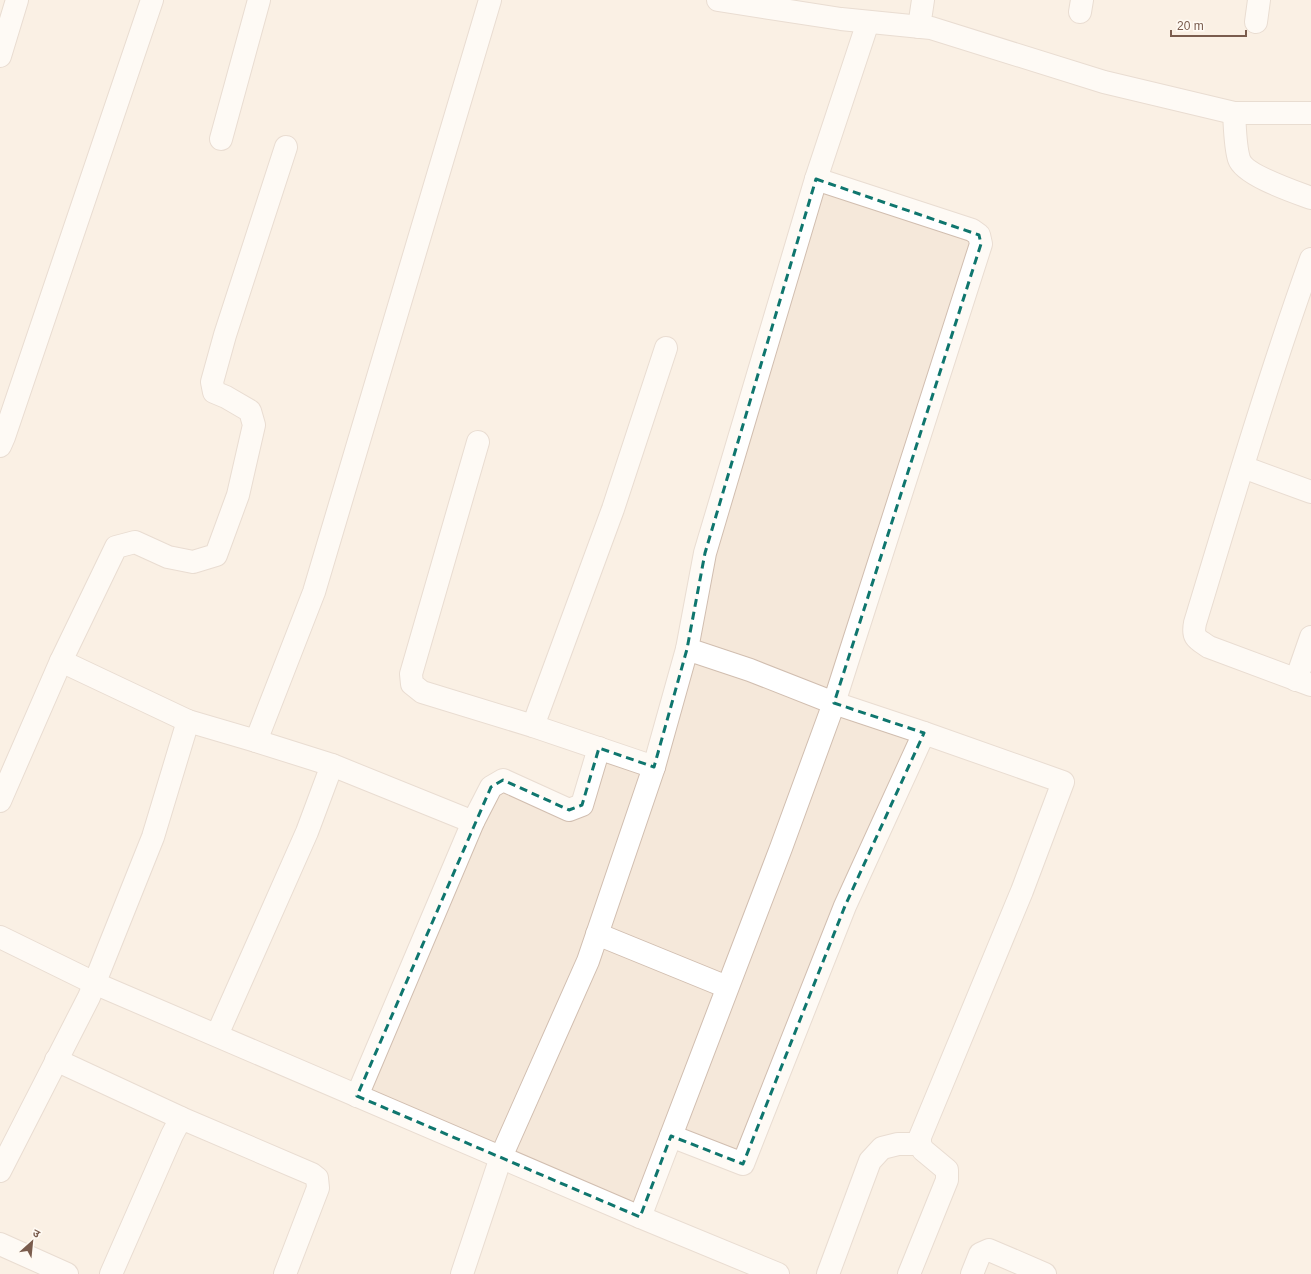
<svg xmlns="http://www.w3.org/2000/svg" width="1311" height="1274" viewBox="0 0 1311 1274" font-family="Helvetica,'Noto Sans Devanagari',sans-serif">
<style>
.residential{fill:#f5e8da}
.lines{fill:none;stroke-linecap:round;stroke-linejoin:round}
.street-casing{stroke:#d1beb0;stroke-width:24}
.street{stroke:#fff;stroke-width:22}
.marked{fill:none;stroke:#0f766e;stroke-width:3;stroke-dasharray:8 5;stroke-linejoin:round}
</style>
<rect width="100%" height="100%" fill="#fdf6ec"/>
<rect class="residential" x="0" y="0" width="1311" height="1274"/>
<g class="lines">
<defs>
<g id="street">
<polyline points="718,0 841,19 931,28 1104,82 1234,113 1311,113"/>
<polyline points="1080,12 1082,0"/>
<polyline points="1256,22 1259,0"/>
<polyline points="919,27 923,0"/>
<polyline points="0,56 17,0"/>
<path d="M1234 113C1235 127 1235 146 1239 159 1244 175 1295 192 1311 198"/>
<polyline points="221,139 259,0"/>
<path d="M1311 259C1268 379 1232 501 1195 623 1192 638 1197 639 1209 647L1311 685"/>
<polyline points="478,442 411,674 412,684 422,692 533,726 654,767"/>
<polyline points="0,446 4,437 152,0"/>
<polyline points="1243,467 1311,492"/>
<polyline points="687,649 750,670 834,703 924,733 1063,782 1022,891 920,1137 920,1144 923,1150 947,1170 947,1180 909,1274"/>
<polyline points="61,661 188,721 256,741 314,592 490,0"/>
<polyline points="1296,680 1311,637"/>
<polyline points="533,726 613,509 666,348"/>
<polyline points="256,741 332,765 473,822"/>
<polyline points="0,801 61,661 116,547 135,542 168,557 193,562 216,555 238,495 254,425 250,411 226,397 214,392 212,382 225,335 286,147"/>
<polyline points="597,934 727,987"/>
<polyline points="0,937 94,983 640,1217 778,1274"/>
<polyline points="217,1035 307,832 332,765"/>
<polyline points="56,1060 181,1118"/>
<polyline points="357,1096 473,822 491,787 503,780 569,810 582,805 599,748"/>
<polyline points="671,1136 743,1164 845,906 924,733"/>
<polyline points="0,1171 89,997 153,837 188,721"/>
<polyline points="640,1217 781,848 834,703 981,244 979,235 972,230 816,179"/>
<polyline points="0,1244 67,1274"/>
<polyline points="111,1274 172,1135 181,1118 312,1174 317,1178 318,1188 285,1274"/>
<polyline points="462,1274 501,1157 588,961 654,767 687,649 705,553 816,179 868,22"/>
<polyline points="828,1274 870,1161 882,1148 898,1144 920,1144"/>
<polyline points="972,1274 980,1254 989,1250 1045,1274"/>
</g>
</defs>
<use href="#street" class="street-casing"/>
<use href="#street" class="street"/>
</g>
<path d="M0 0H1311V1274H0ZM816 179 979 235 981 244 834 703 924 733 845 906 743 1164 671 1136 640 1217 357 1096 491 787 503 780 569 810 582 805 599 748 654 767 687 649 705 553Z" fill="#fdf6ec" fill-opacity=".55" fill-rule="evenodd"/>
<path class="marked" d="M816 179 979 235 981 244 834 703 924 733 845 906 743 1164 671 1136 640 1217 357 1096 491 787 503 780 569 810 582 805 599 748 654 767 687 649 705 553Z"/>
<g transform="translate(32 1242) rotate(27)" stroke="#fffaf3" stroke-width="3" paint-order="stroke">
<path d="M0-3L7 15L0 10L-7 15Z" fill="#7a5c4d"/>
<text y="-6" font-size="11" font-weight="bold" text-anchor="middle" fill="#7a5c4d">उ</text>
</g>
<path d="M1171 30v6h75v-6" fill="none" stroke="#7a5c4d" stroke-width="2"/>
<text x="1177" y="30" font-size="12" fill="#7a5c4d" stroke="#fffaf3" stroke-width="3" paint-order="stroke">20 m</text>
</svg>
